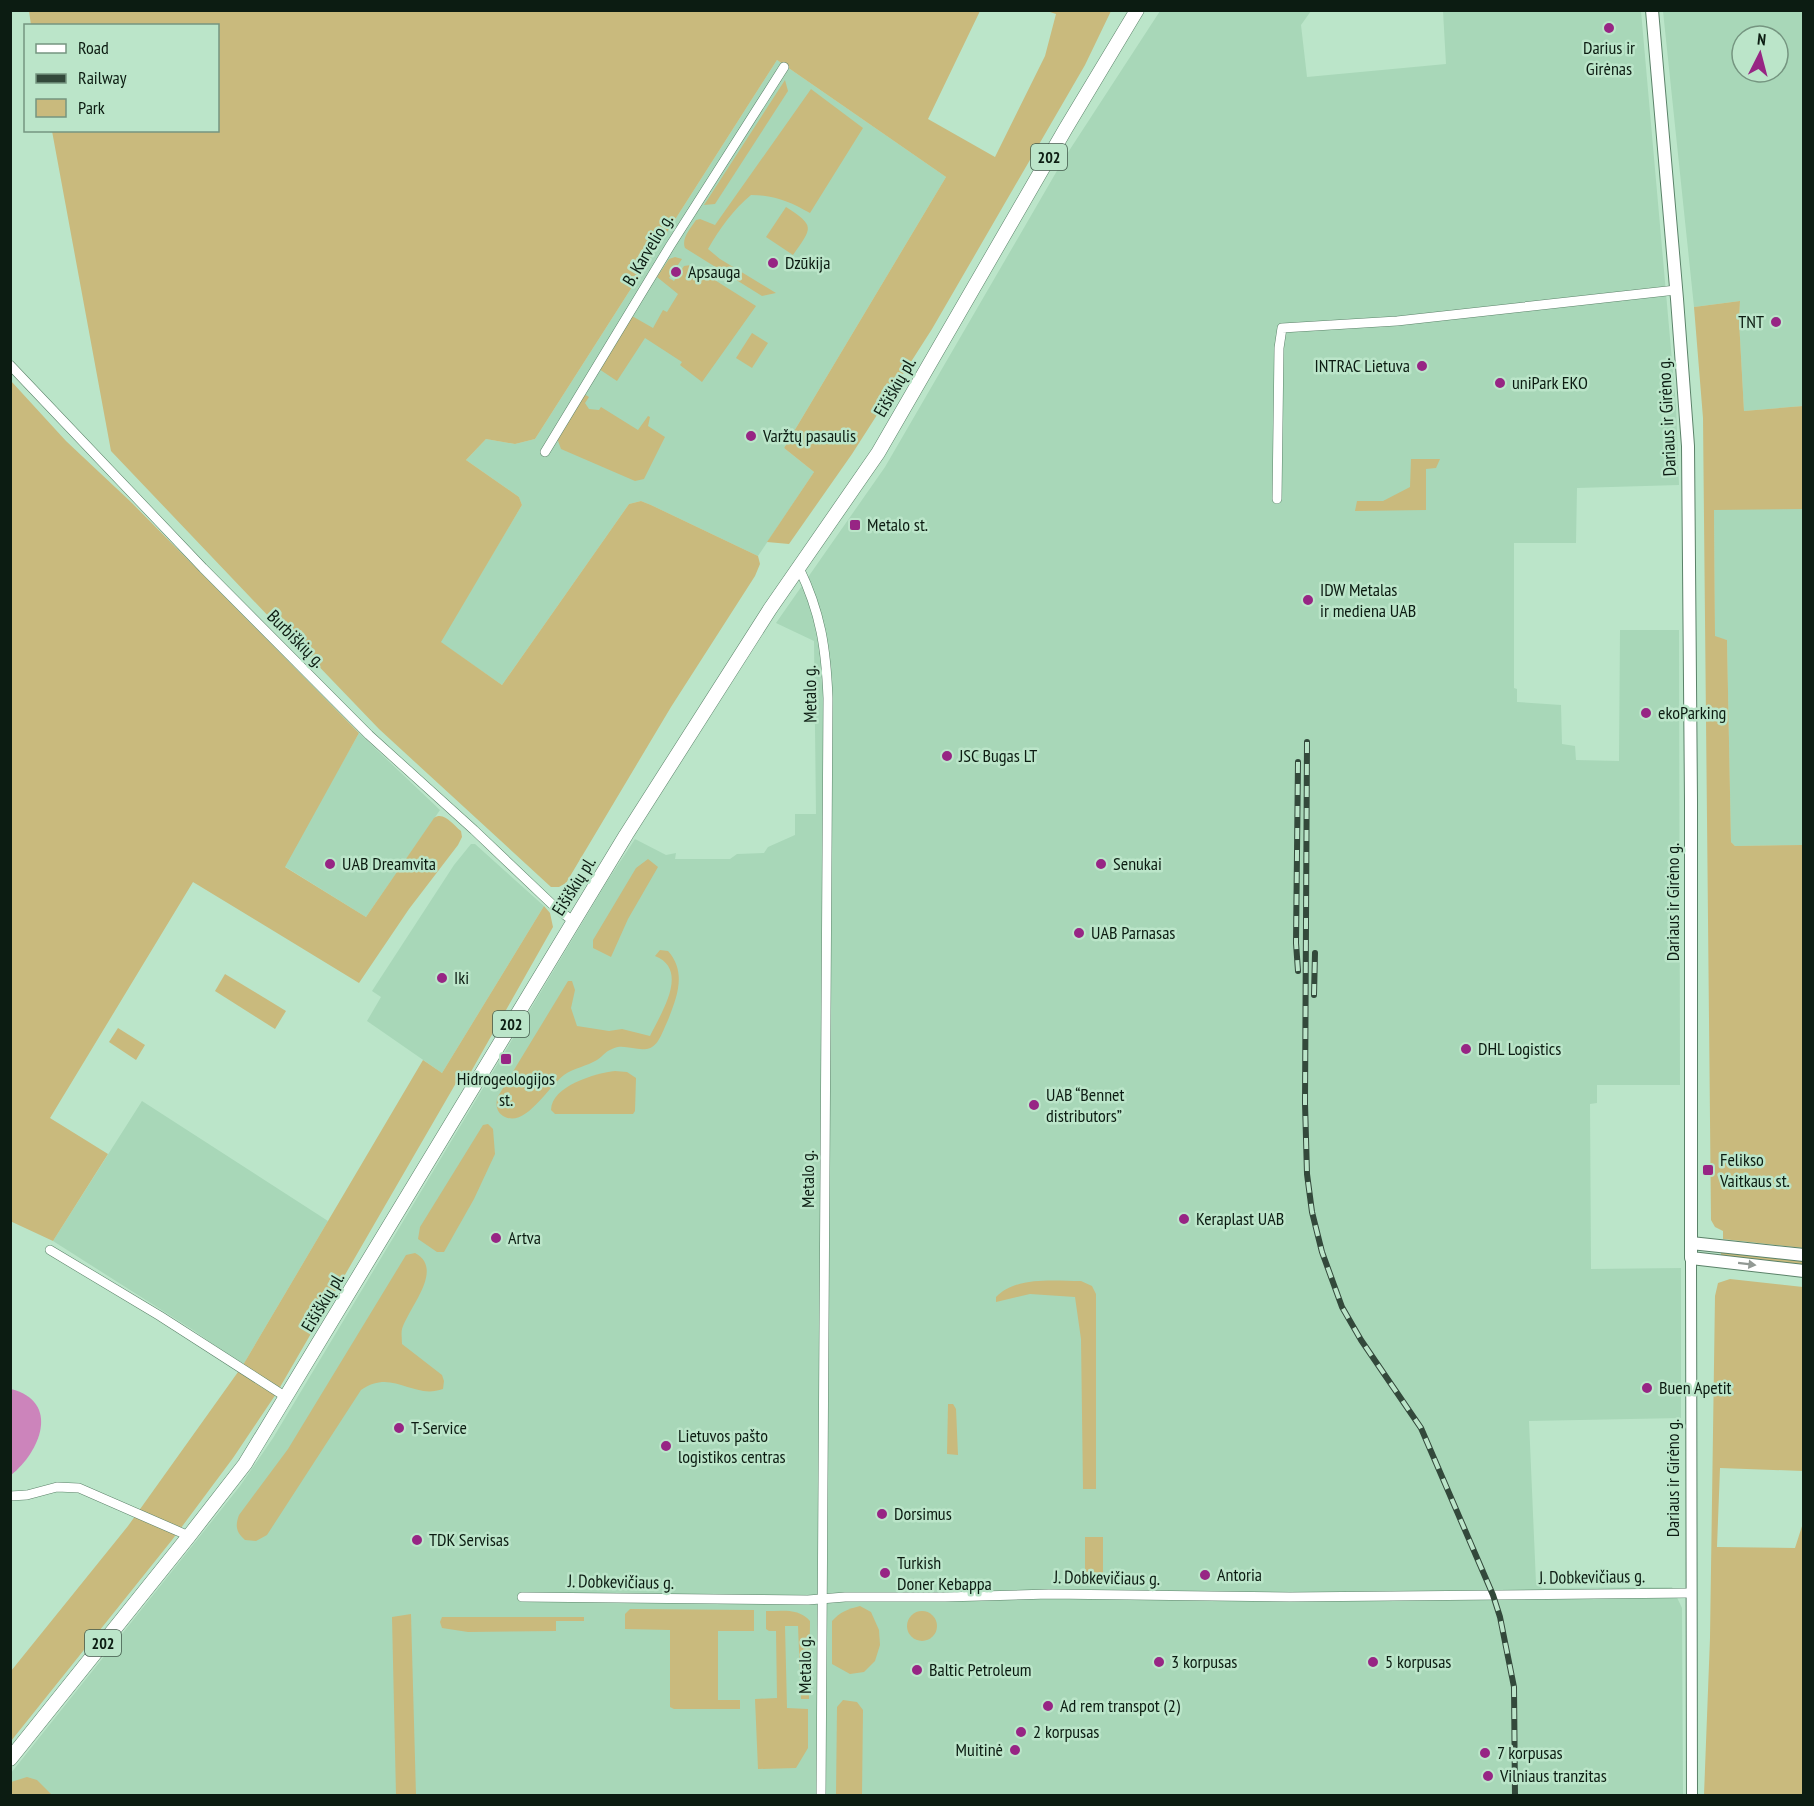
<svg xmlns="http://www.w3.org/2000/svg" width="1814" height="1806" viewBox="0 0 1814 1806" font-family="'PT Sans Narrow',sans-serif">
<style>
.built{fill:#a8d7b8;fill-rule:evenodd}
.green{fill:#c9ba7d}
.water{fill:#cc84bb}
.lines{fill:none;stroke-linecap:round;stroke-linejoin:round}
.minor-casing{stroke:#5b8269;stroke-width:10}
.tertiary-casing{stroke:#5b8269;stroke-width:12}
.secondary-casing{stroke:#5b8269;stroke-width:14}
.primary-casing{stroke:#5b8269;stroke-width:15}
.minor{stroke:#fff;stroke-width:9}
.tertiary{stroke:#fff;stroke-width:10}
.secondary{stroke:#fff;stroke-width:12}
.primary{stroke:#fff;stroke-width:14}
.rail-casing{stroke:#33493b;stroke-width:6}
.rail{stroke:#bbe5c9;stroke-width:4;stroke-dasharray:11;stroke-linecap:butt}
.oneway{fill:#929994}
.poi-dot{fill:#972584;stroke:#bbe5c9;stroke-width:2}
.labels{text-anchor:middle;stroke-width:5;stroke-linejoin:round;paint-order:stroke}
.shield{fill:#bbe5c9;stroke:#405849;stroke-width:1.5}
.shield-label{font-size:16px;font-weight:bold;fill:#0c1c12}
.poi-label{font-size:18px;fill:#0c1c12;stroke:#bbe5c9;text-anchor:start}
.street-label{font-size:18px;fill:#0c1c12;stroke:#bbe5c9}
</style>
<rect width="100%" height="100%" fill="#bbe5c9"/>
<g class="built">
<polygon points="1160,11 1311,11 1301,25 1307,77 1446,64 1443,11 1641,11 1676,406 1679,485 1577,488 1576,543 1514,543 1514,688 1517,689 1517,702 1561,705 1562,744 1575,746 1576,760 1619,761 1620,630 1679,630 1680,1085 1597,1085 1597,1103 1590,1104 1591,1269 1681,1268 1681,1418 1529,1421 1536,1583 1542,1588 1672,1587 1682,1608 1683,1795 11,1796 11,1773 240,1486 273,1438 608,880 635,839 666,855 676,853 675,859 730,859 737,854 764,853 768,847 795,835 795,814 816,814 814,641 776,623 885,467 1065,157"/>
<path d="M1663 11H1803V406L1744 411 1739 320 1740 301 1694 307ZM1742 36H1778V72H1742Z"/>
<polygon points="777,60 946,177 784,448 814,472 758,556 651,505 641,501 629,504 502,685 440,642 522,505 519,497 466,460 486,439 515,444 535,439"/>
<polygon points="1714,509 1803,509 1803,845 1735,846 1731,842 1727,640 1715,637"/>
<polygon points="359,733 440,810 366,917 284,866"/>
<polygon points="471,844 475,844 544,906 442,1073 367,1021 381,997 372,991 454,865"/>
<polygon points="142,1101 328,1221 243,1365 193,1330 53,1241"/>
</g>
<g class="green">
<polygon points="29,11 980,11 928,119 995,157 1045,56 1056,14 1047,11 1111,11 1085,65 932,329 852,454 789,544 767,542 814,472 784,448 946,177 777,60 535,439 515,444 486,439 466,460 519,497 522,505 441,642 502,685 629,504 641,501 651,505 758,556 760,564 755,576 671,707 566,883 559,887 551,887 379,729 282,628 272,620 111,451 52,131 218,130 218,26 31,25"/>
<polygon points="785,80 788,91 715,204 704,205"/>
<path d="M811 89 863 128 810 213C790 202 775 195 751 195 733 210 720 228 708 249L720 259 776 293 762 296 685 248C681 238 691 228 696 220L700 219 715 225Z"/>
<path d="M786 207C815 226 813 227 793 255L766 237Z"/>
<polygon points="675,257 682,259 669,278 674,281 684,266 691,265 756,306 702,382 680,365 682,362 645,338 617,381 599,369 632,316 653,328 663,310 667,312 678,294 657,277 669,259"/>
<polygon points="1740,301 1739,320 1744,411 1803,406 1803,509 1714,510 1715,636 1727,640 1731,842 1735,846 1803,845 1803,1248 1723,1239 1723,1231 1715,1227 1711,1220 1703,418 1694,307"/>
<polygon points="752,333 768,343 752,368 736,358"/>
<path d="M11 381 66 441 132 503 359 733 285 867 366 917 434 818C444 811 453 825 461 831L462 837 458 845 409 909 359 983 193 882 50 1118 108 1154 53 1241 10 1221Z"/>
<polygon points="584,394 589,397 585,403 589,409 599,410 601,407 638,430 648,416 650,417 648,426 665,437 644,479 635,481 561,449 557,438"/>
<polygon points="1411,459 1440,459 1436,468 1426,469 1426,510 1355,511 1357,501 1383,501 1410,487"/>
<polygon points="648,859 658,867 628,919 611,957 593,948 593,940 636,868"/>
<polygon points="544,906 550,913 553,927 468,1077 456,1083 276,1394 233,1458 172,1540 11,1741 11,1671 128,1526 243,1365 423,1060 442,1073"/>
<path d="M660 950 668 951C687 972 677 997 668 1020 665 1026 662 1035 658 1041 646 1059 627 1041 612 1049 606 1051 603 1056 597 1060 587 1066 574 1068 564 1075 548 1087 526 1127 505 1117 496 1112 496 1106 497 1098L568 981H572L575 990 571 1008 577 1026 609 1031 622 1029 650 1036C661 1013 690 970 655 956Z"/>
<polygon points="225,974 286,1011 275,1029 215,991"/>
<polygon points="118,1028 145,1045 136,1060 109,1042"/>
<path d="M615 1071 627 1072 636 1078 635 1111 633 1114H555L551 1110C551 1086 596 1073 615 1071Z"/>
<polygon points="488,1124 493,1129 495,1154 474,1199 444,1252 437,1252 418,1239 420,1227 483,1125"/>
<polygon points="1721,1252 1803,1261 1803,1265 1721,1256"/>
<path d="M415 1253C445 1269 409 1307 402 1329 401 1334 402 1339 402 1344L442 1375 444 1381 443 1389C412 1400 393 1368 361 1390L267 1535 256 1541 245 1540C236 1532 235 1526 239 1515L288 1449 406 1255Z"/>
<polygon points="1730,1279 1803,1287 1803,1471 1720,1468 1717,1547 1795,1548 1803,1523 1803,1795 1704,1795 1710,1638 1715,1296 1718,1283"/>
<path d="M1081 1281 1092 1286 1096 1294V1489H1083L1081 1339 1075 1297 1030 1294 996 1302V1297C1016 1276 1054 1281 1081 1281Z"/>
<polygon points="948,1404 953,1404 956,1409 958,1455 947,1454"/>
<rect x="1085" y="1537" width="18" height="41"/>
<path d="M860 1606 871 1612 879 1630 880 1645 875 1661 864 1672 850 1674 832 1664V1621C840 1612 848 1609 860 1606Z"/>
<polygon points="630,1609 754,1610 754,1631 718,1631 718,1700 740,1700 740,1709 674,1709 670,1707 670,1630 625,1629 625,1614"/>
<circle cx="922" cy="1626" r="15"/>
<path d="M766 1611C783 1611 799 1608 810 1621L809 1699H801L798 1626H785L787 1708 808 1709V1748L796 1768 758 1769 755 1699 777 1698 776 1631H769L766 1629Z"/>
<polygon points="411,1614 416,1795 396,1795 392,1617"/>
<polygon points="442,1617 584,1617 584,1621 556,1621 556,1631 468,1632 442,1628 440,1622"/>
<polygon points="843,1700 857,1702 863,1710 862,1795 836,1795 837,1707"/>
<polygon points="27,1777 37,1780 52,1795 11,1795 11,1782"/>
</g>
<path class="water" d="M11 1389C61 1402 40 1452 11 1475Z"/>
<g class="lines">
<defs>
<g id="minor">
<polyline points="10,365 203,568 369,735 474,830 556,908 573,921"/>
<polyline points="545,452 670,246 784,67"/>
<polyline points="1277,499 1279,348 1282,328 1397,321 1676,290"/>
<path d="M799 568C821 613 826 649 828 698L821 1796"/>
<polyline points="50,1250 160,1316 286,1397"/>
<polyline points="10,1496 27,1495 57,1487 79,1488 189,1536"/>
<polyline points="522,1597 808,1600 845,1597 945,1597 1049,1594 1290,1597 1691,1593"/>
</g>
<polyline id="tertiary" points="1691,1258 1692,1796"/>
<g id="secondary">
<polyline points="1652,10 1677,299 1688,446 1691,801 1691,1258 1804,1271"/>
<polyline points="1691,1243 1804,1255"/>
</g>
<polyline id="primary" points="10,1759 189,1536 245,1464 626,835 770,609 878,453 1066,128 1137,10"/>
</defs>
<use href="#minor" class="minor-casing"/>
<use href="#tertiary" class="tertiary-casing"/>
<use href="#secondary" class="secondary-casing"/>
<use href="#primary" class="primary-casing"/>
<use href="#minor" class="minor"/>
<use href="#tertiary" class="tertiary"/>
<use href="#secondary" class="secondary"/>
<use href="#primary" class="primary"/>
<defs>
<g id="rail">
<polyline points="1307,742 1305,1103 1307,1174 1312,1212 1322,1252 1342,1307 1361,1340 1421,1428 1493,1595 1500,1617 1514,1687 1515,1796"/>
<polyline points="1298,971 1296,943 1298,762"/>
<polyline points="1314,995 1315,953"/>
</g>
</defs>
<use href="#rail" class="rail-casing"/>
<use href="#rail" class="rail"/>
</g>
<defs><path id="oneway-solid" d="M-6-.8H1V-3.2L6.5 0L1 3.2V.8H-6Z" transform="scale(1.5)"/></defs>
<use class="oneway" href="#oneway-solid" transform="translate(1747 1264) rotate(7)"/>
<g class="poi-dot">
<circle cx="1609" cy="28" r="6"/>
<circle cx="773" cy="263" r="6"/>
<circle cx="676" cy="272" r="6"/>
<circle cx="1776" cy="322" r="6"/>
<circle cx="1422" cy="366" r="6"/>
<circle cx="1500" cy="383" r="6"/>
<circle cx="751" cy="436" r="6"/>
<rect x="849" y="519" width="12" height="12" rx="3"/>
<circle cx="1308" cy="600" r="6"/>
<circle cx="1646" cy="713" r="6"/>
<circle cx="947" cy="756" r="6"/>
<circle cx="330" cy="864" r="6"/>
<circle cx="1101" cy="864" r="6"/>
<circle cx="1079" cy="933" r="6"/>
<circle cx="442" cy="978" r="6"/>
<circle cx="1466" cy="1049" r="6"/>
<rect x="500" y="1053" width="12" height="12" rx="3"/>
<circle cx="1034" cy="1105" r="6"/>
<rect x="1702" y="1164" width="12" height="12" rx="3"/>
<circle cx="1184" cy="1219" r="6"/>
<circle cx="496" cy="1238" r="6"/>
<circle cx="1647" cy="1388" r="6"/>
<circle cx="399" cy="1428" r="6"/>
<circle cx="666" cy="1446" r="6"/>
<circle cx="882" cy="1514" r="6"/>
<circle cx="417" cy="1540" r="6"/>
<circle cx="885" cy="1573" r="6"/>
<circle cx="1205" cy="1575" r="6"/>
<circle cx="1159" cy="1662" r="6"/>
<circle cx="1373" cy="1662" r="6"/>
<circle cx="917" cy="1670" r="6"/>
<circle cx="1048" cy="1706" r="6"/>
<circle cx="1021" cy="1732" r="6"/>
<circle cx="1015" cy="1750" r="6"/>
<circle cx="1485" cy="1753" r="6"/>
<circle cx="1488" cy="1776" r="6"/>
</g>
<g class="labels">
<g class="shield">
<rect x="1031" y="144" width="36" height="26" rx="4.5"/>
<rect x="493" y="1011" width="36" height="26" rx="4.5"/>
<rect x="85" y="1630" width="36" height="26" rx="4.5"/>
</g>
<g class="shield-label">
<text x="1049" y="163">202</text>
<text x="511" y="1030">202</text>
<text x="103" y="1649">202</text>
</g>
<g class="poi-label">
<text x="1609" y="54" text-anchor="middle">Darius ir<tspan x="1609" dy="21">Girėnas</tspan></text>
<text x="785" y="269">Dzūkija</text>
<text x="688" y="278">Apsauga</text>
<text x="1764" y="328" text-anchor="end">TNT</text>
<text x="1410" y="372" text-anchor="end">INTRAC Lietuva</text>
<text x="1512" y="389">uniPark EKO</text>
<text x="763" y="442">Varžtų pasaulis</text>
<text x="867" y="531">Metalo st.</text>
<text x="1320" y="596">IDW Metalas<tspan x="1320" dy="21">ir mediena UAB</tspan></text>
<text x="1658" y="719">ekoParking</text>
<text x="959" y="762">JSC Bugas LT</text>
<text x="342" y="870">UAB Dreamvita</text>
<text x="1113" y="870">Senukai</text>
<text x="1091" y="939">UAB Parnasas</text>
<text x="454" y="984">Iki</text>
<text x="1478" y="1055">DHL Logistics</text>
<text x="506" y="1085" text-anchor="middle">Hidrogeologijos<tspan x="506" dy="21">st.</tspan></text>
<text x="1046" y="1101">UAB “Bennet<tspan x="1046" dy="21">distributors”</tspan></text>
<text x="1720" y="1166">Felikso<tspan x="1720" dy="21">Vaitkaus st.</tspan></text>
<text x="1196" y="1225">Keraplast UAB</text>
<text x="508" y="1244">Artva</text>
<text x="1659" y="1394">Buen Apetit</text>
<text x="411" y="1434">T-Service</text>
<text x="678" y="1442">Lietuvos pašto<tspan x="678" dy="21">logistikos centras</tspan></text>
<text x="894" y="1520">Dorsimus</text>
<text x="429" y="1546">TDK Servisas</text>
<text x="897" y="1569">Turkish<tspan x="897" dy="21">Doner Kebappa</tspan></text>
<text x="1217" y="1581">Antoria</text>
<text x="1171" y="1668">3 korpusas</text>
<text x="1385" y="1668">5 korpusas</text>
<text x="929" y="1676">Baltic Petroleum</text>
<text x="1060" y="1712">Ad rem transpot (2)</text>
<text x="1033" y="1738">2 korpusas</text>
<text x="1003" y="1756" text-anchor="end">Muitinė</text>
<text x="1497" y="1759">7 korpusas</text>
<text x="1500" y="1782">Vilniaus tranzitas</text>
</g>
<g class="street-label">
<text transform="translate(648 250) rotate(-59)" y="6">B. Karvelio g.</text>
<text transform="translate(895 387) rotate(-60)" y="6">Eišiškių pl.</text>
<text transform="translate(1667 417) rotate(-93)" y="6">Dariaus ir Girėno g.</text>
<text transform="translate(296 639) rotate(45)" y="6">Burbiškių g.</text>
<text transform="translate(810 694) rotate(-91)" y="6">Metalo g.</text>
<text transform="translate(574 886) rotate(-58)" y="6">Eišiškių pl.</text>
<text transform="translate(1673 902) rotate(-90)" y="6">Dariaus ir Girėno g.</text>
<text transform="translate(808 1179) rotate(-90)" y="6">Metalo g.</text>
<text transform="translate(323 1302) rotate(-59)" y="6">Eišiškių pl.</text>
<text transform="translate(1673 1478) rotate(-90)" y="6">Dariaus ir Girėno g.</text>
<text transform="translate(1592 1577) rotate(-1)" y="6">J. Dobkevičiaus g.</text>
<text transform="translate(1107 1578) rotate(1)" y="6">J. Dobkevičiaus g.</text>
<text transform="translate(621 1582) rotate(1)" y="6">J. Dobkevičiaus g.</text>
<text transform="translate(805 1665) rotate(-90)" y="6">Metalo g.</text>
</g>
</g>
<rect width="1814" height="1806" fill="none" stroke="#0c1c12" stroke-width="24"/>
<rect x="24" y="24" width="195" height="108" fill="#bbe5c9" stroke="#759580" stroke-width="1.5"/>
<rect x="36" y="44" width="30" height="9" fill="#ffffff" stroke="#759580" stroke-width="1.5"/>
<text x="78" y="54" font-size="18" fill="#0c1c12">Road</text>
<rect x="36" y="74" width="30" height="9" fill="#33493b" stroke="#759580" stroke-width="1.5"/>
<text x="78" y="84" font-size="18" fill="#0c1c12">Railway</text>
<rect x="36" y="99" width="30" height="18" fill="#c9ba7d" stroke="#759580" stroke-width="1.5"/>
<text x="78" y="114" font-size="18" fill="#0c1c12">Park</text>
<g transform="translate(1760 54) rotate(6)"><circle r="28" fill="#bbe5c9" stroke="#759580" stroke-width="1.5"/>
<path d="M0-4.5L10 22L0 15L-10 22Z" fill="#972584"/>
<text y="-9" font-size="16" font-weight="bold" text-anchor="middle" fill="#0c1c12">N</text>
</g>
</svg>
